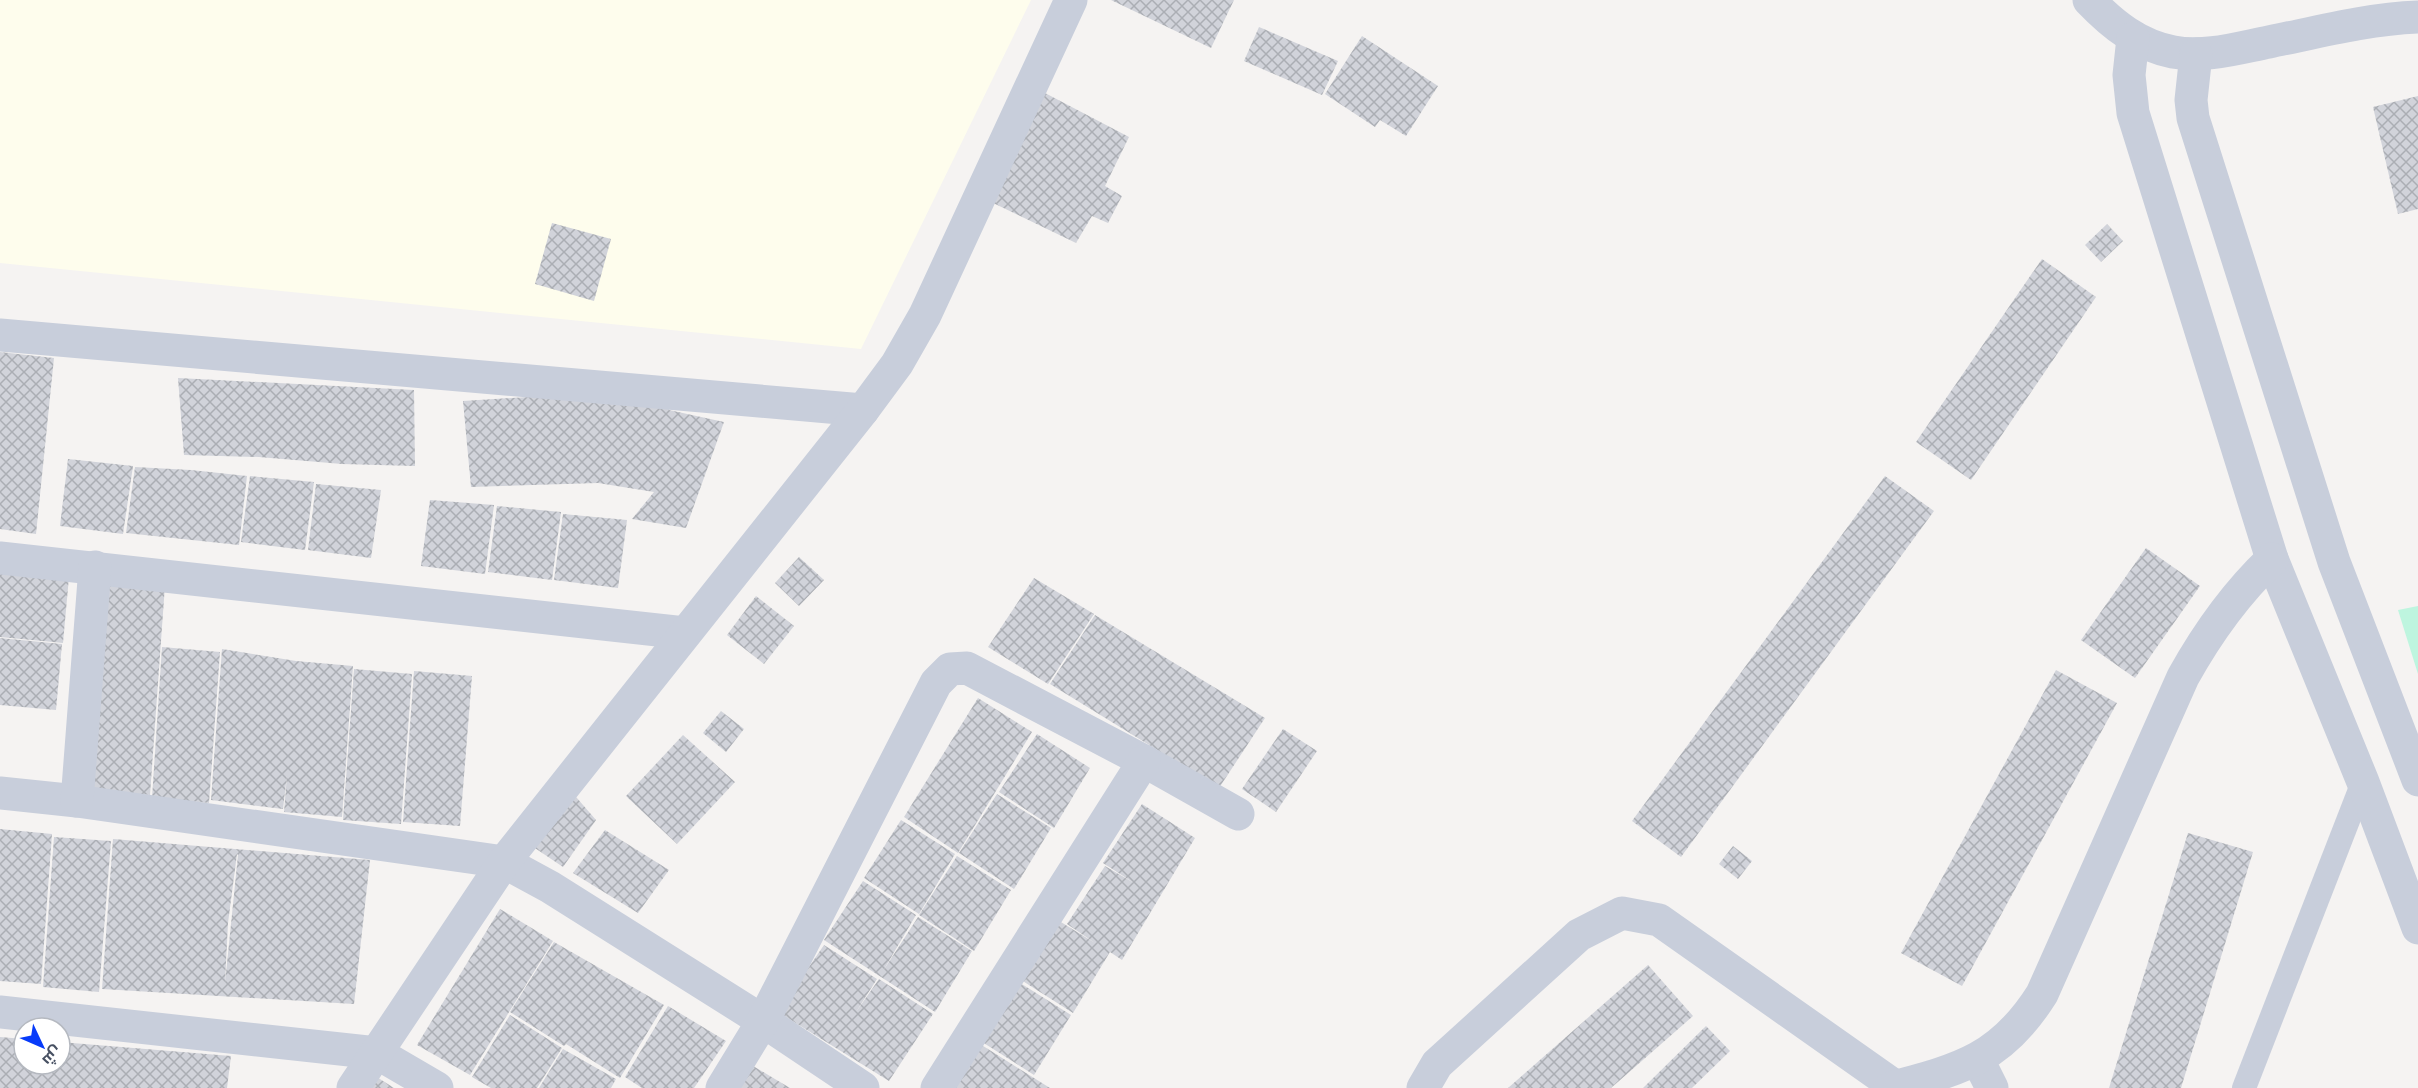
<svg xmlns="http://www.w3.org/2000/svg" width="2418" height="1088" viewBox="0 0 2418 1088" font-family="Quicksand,Cairo,sans-serif">
<style>
.commercial{fill:#fefded}
.garden{fill:#bef5df}
.building{fill:url(#building-cross-hatch);fill-rule:evenodd}
.lines{fill:none;stroke-linecap:round;stroke-linejoin:round}
.service{stroke:#c8cedb;stroke-width:24}
.minor{stroke:#c8cedb;stroke-width:33}
</style>
<defs>
<pattern id="building-cross-hatch" width="8" height="8" patternUnits="userSpaceOnUse" patternTransform="scale(1.5)"><rect width="8" height="8" fill="#d1d3da"/><path d="M0 0l8 8M0 8l8-8" fill="none" stroke="#abaeb4"/></pattern>
</defs>
<rect width="100%" height="100%" fill="#f5f3f2"/>
<polygon class="commercial" points="0,0 1031,0 861,349 0,263"/>
<polygon class="garden" points="2418,606 2418,674 2398,610"/>
<g class="building">
<polygon points="1111,0 1234,0 1211,48"/>
<polygon points="1259,27 1338,61 1322,95 1244,61"/>
<polygon points="1362,36 1438,86 1406,136 1380,120 1375,127 1325,94"/>
<polygon points="1045,93 1129,137 1105,186 1122,196 1108,223 1092,216 1076,243 989,201"/>
<polygon points="2418,96 2418,209 2398,214 2373,107"/>
<polygon points="552,223 611,239 594,301 535,284"/>
<polygon points="2107,224 2123,241 2101,262 2085,245"/>
<polygon points="2042,259 2096,297 1971,480 1916,442"/>
<polygon points="0,352 54,358 36,534 0,529"/>
<polygon points="178,378 414,390 415,466 342,464 259,457 184,455"/>
<polygon points="591,393 669,405 669,410 724,422 686,528 632,519 654,492 598,483 471,487 463,401"/>
<polygon points="68,459 133,466 123,534 60,526"/>
<polygon points="135,467 191,470 247,476 239,545 126,533"/>
<polygon points="250,476 314,482 305,550 241,542"/>
<polygon points="1885,476 1934,511 1681,857 1632,821"/>
<polygon points="316,484 381,490 371,558 308,550"/>
<polygon points="430,500 494,505 485,574 421,566"/>
<polygon points="497,506 561,512 552,580 488,572"/>
<polygon points="563,514 627,520 618,588 554,580"/>
<polygon points="2146,548 2200,586 2135,678 2081,640"/>
<polygon points="799,557 824,580 799,606 775,583"/>
<polygon points="0,570 69,577 63,643 0,637"/>
<polygon points="1034,578 1094,614 1048,684 988,647"/>
<polygon points="106,582 165,585 150,795 93,790"/>
<polygon points="756,596 794,626 764,664 727,635"/>
<polygon points="1095,615 1265,718 1219,788 1050,684"/>
<polygon points="0,638 62,644 56,710 0,705"/>
<polygon points="162,647 220,652 209,803 152,798"/>
<polygon points="222,649 296,661 353,666 342,817 284,812 287,775 283,809 211,800"/>
<polygon points="354,669 412,674 401,824 343,820"/>
<polygon points="2056,670 2117,703 1962,986 1901,953"/>
<polygon points="414,671 472,676 460,826 403,822"/>
<polygon points="978,698 1032,732 958,853 904,817"/>
<polygon points="721,711 744,729 726,752 703,733"/>
<polygon points="1283,729 1317,751 1276,812 1242,789"/>
<polygon points="1037,734 1090,768 1054,828 999,792"/>
<polygon points="683,735 735,782 677,844 626,796"/>
<polygon points="570,790 596,820 563,867 523,840"/>
<polygon points="997,794 1051,828 1014,889 959,853"/>
<polygon points="1142,804 1195,838 1122,960 1110,952 1073,1013 1018,978 1056,919 1095,943 1067,924 1105,866 1134,883 1103,863"/>
<polygon points="901,820 955,854 919,914 864,878"/>
<polygon points="0,829 52,834 41,984 0,981"/>
<polygon points="605,830 669,870 638,913 573,873"/>
<polygon points="2188,833 2253,852 2181,1088 2109,1088"/>
<polygon points="54,837 111,841 99,992 43,987"/>
<path d="M113 839 370 860 354 1004 102 989ZM237 854 238 855 225 983 228 923Z"/>
<polygon points="1733,846 1752,861 1738,879 1719,864"/>
<polygon points="957,856 1011,890 974,951 919,915"/>
<polygon points="863,881 916,915 883,971 918,917 972,951 935,1012 824,940"/>
<polygon points="500,909 553,941 470,1075 417,1045"/>
<polygon points="554,942 664,1005 620,1078 566,1044 564,1046 510,1012"/>
<polygon points="824,945 877,979 856,1012 879,979 933,1014 889,1081 778,1012"/>
<polygon points="1648,965 1693,1016 1611,1088 1508,1088"/>
<polygon points="1017,981 1071,1015 1034,1075 979,1040"/>
<polygon points="668,1006 726,1041 694,1088 642,1088 625,1077"/>
<polygon points="510,1015 562,1048 537,1088 491,1088 472,1077"/>
<polygon points="1706,1026 1730,1051 1692,1088 1643,1088"/>
<polygon points="0,1037 24,1039 24,1064 60,1064 60,1042 231,1056 227,1088 0,1088"/>
<polygon points="980,1044 1050,1088 953,1088"/>
<polygon points="563,1049 616,1079 611,1088 539,1088"/>
<polygon points="748,1063 790,1088 732,1088"/>
<polygon points="369,1072 394,1088 359,1088"/>
</g>
<g class="lines">
<polyline class="service" points="2244,1088 2363,782"/>
<g class="minor">
<path d="M2089 0C2113 25 2138 45 2173 52 2205 58 2238 48 2269 42 2318 32 2367 19 2418 17"/>
<polyline points="2133,38 2129,75 2133,113 2272,559 2363,782 2418,928"/>
<polyline points="2196,54 2191,100 2193,118 2334,562 2418,780"/>
<polyline points="0,335 863,410"/>
<polyline points="0,558 685,633"/>
<polyline points="0,793 77,801 504,862 550,887 763,1021 863,1088"/>
<polyline points="77,801 95,567"/>
<polyline points="0,1012 377,1053 437,1088"/>
<polyline points="1978,1060 1992,1088"/>
<polyline points="353,1088 504,862 863,410 897,364 925,315 1071,0"/>
<polyline points="722,1088 763,1021 936,683 950,669 967,668 1144,761 1238,814"/>
<polyline points="937,1088 1144,761"/>
<polyline points="1423,1088 1437,1064 1579,935 1622,913 1659,920 1896,1087"/>
<path d="M1890 1088C1961 1069 2001 1059 2042 994L2183 677C2208 632 2235 594 2272 559"/>
</g>
</g>
<g transform="translate(42 1046) rotate(134)"><circle r="28" fill="#ffffff" stroke="#b5b9c0" stroke-width="1.5"/>
<path d="M0-4.5L10 22L0 15L-10 22Z" fill="#073bfa"/>
<text y="-9" font-size="16" font-weight="bold" text-anchor="middle" fill="#475062">ش</text>
</g>
</svg>
